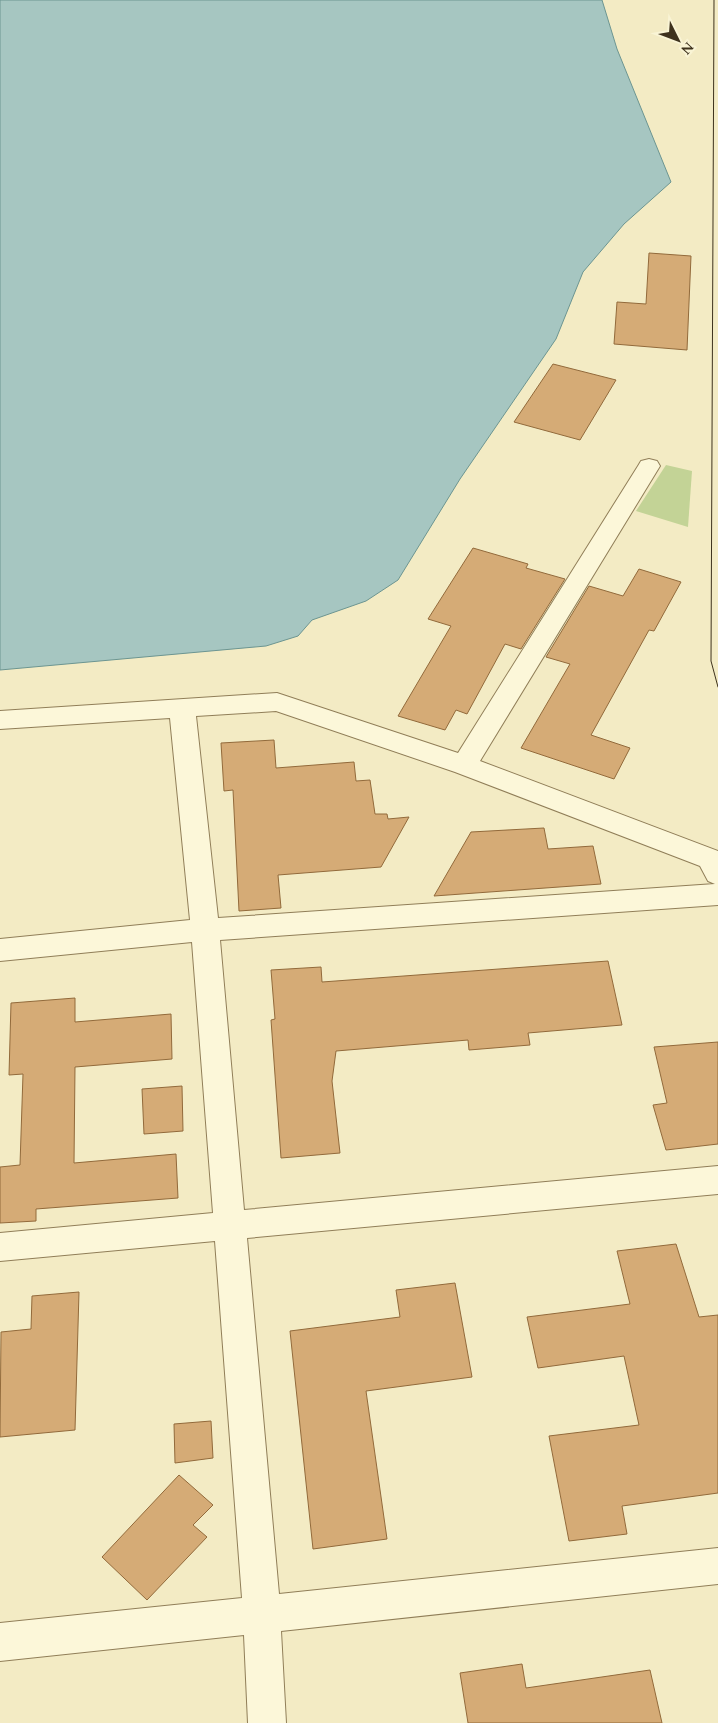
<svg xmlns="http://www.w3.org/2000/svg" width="718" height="1723" viewBox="0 0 718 1723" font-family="Spectral,serif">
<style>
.green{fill:#c3d396}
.water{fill:#a6c6c1;stroke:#6c9591}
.building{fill:#d5ab76;stroke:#926a3b}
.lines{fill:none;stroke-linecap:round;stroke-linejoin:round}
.minor-casing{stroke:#907e58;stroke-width:2}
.minor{fill:#fcf7d9;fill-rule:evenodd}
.tram{stroke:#3e321d;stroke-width:1}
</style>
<rect width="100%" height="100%" fill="#f3ebc4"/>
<polygon class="green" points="666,465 692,471 688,527 636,511"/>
<polygon class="water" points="0,0 602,0 617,49 671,182 624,224 583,272 556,339 460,479 398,580 366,601 312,620 298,636 266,646 0,670"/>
<g class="building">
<polygon points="649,253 691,256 687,350 614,344 617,302 646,304"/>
<polygon points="553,364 616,380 580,440 514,422"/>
<polygon points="473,548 528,564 526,568 565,579 521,649 505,644 467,714 456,710 445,730 398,716 451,626 428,619"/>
<polygon points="639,569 681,582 654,631 649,630 591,735 630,748 614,779 521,748 570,664 546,657 589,586 623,596"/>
<polygon points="274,740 276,768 354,762 356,781 370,780 375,814 387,814 388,819 409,817 381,867 278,875 281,908 239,911 233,790 224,791 221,743"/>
<polygon points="544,828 548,849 593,846 601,884 434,896 471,832"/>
<polygon points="608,961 622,1025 528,1033 530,1045 469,1050 468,1040 336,1051 332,1081 340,1153 281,1158 271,1020 275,1019 271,970 321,967 322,982"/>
<polygon points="75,998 75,1022 171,1014 172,1059 75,1067 74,1163 176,1154 178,1198 36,1209 36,1221 0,1223 0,1167 20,1165 23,1074 9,1075 11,1003"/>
<polygon points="718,1042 718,1144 666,1150 653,1105 667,1103 654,1047"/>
<polygon points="182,1086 183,1131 144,1134 142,1089"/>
<polygon points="676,1244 699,1317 718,1315 718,1493 622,1506 627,1534 569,1541 549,1436 639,1425 624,1356 538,1368 527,1317 630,1304 617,1251"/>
<polygon points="455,1283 472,1377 366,1391 387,1539 313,1549 290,1331 400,1317 396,1290"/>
<polygon points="79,1292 75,1430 0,1437 1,1332 31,1329 32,1296"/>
<polygon points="211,1421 213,1458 175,1463 174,1424"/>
<polygon points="179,1475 213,1505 193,1525 207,1537 147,1600 102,1557"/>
<polygon points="522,1664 526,1688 650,1670 662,1723 468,1723 460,1673"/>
</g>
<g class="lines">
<defs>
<path id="minor" d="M649 459 657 461 660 466 480 761 718 851V905L220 940 244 1210 718 1166V1194L247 1238 279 1594 718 1548V1584L281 1631 286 1723H248L244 1635 0 1661V1623L242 1598 215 1241 0 1261V1233L213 1213 192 942 0 961V939L190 920 170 718 0 729V711L277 693 458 753 638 466 641 461ZM276 711 455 772 700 866 708 881 715 884 218 918 196 716Z"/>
</defs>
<use href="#minor" class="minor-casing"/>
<use href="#minor" class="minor"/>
<polyline class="tram" points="714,0 711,661 718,687"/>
</g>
<g transform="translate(678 40) rotate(132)" stroke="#f9f4d5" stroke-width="4" paint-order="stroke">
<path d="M0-4L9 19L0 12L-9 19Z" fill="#3e321d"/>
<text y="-8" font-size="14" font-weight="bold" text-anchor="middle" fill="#3e321d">N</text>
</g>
</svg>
